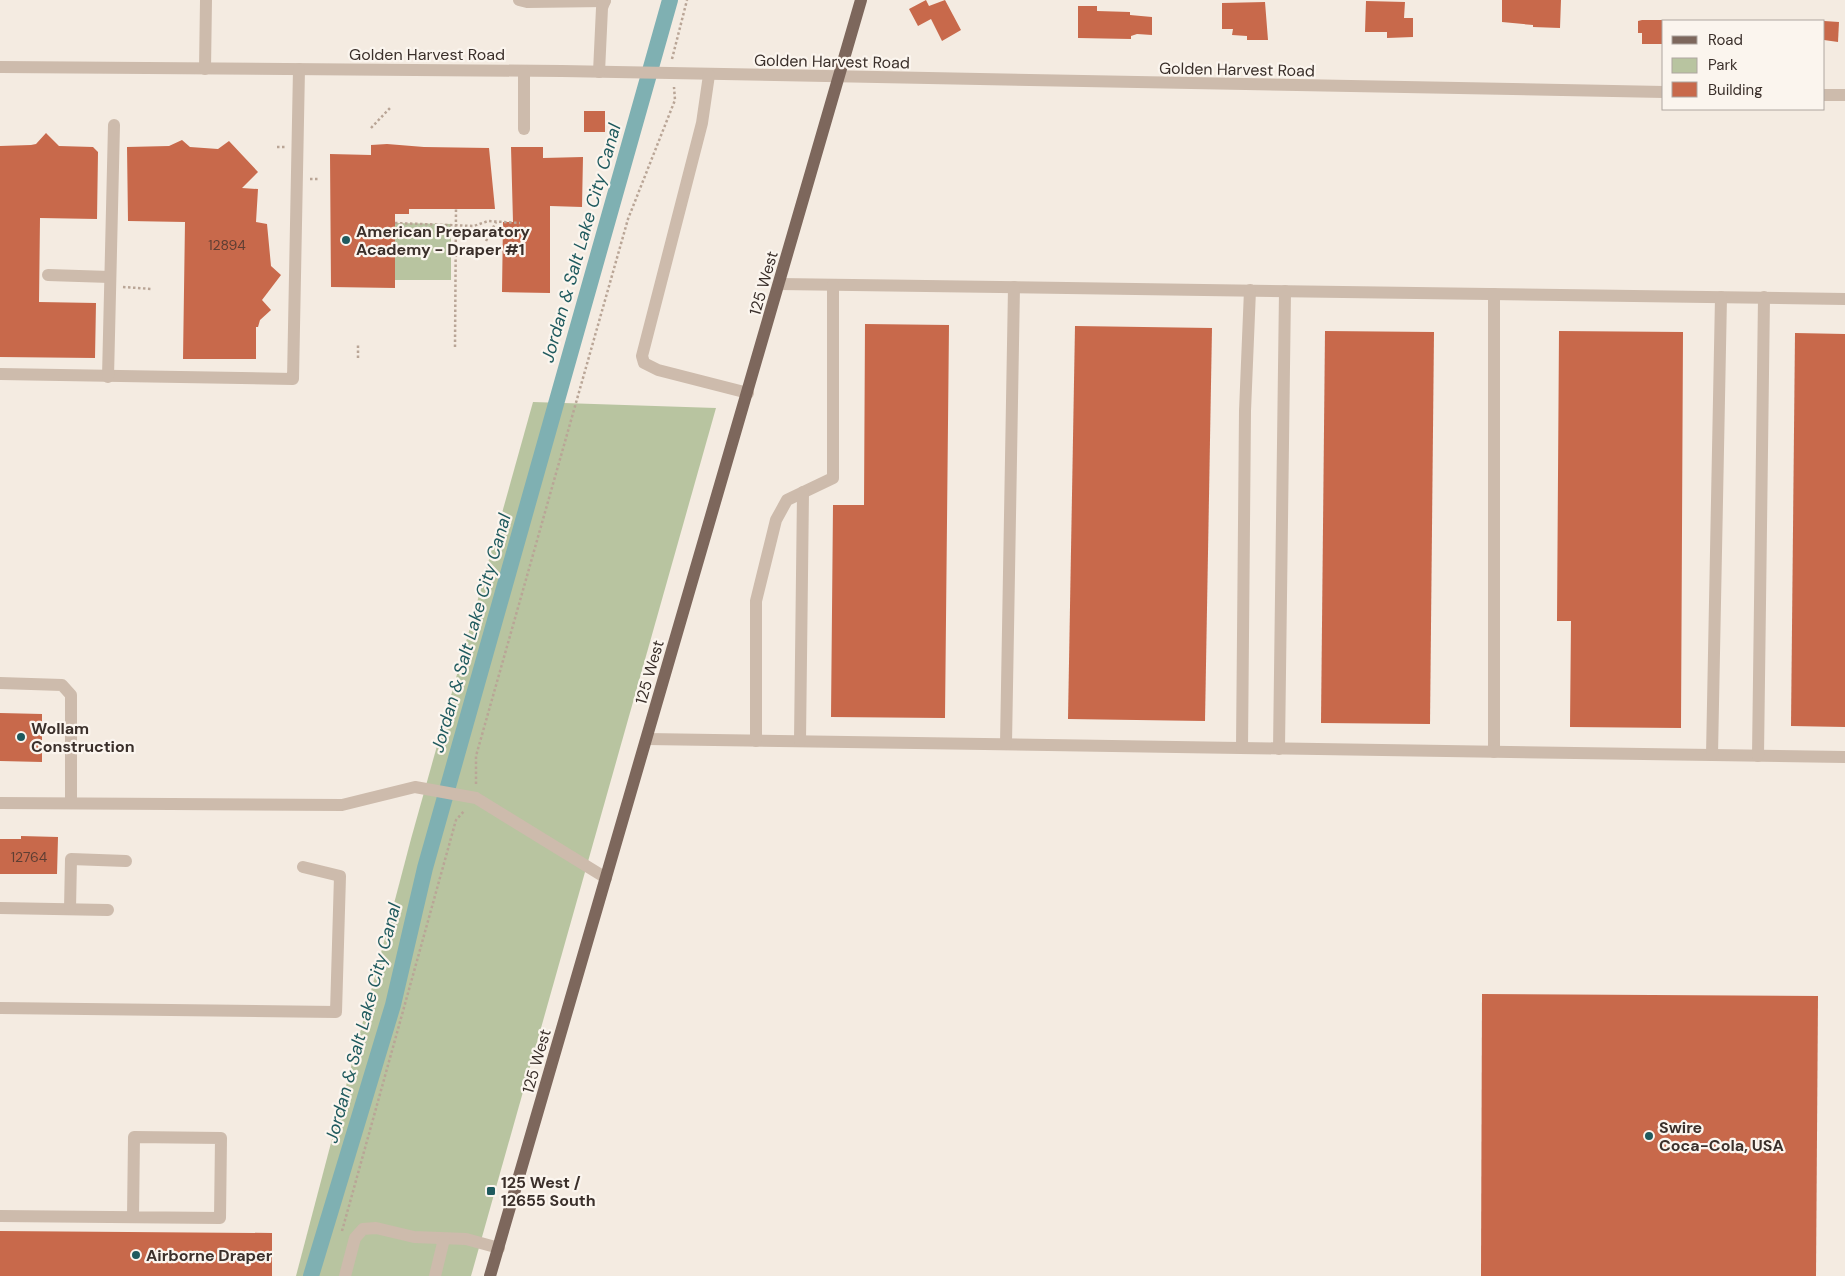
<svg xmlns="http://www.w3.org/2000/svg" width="1845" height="1276" viewBox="0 0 1845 1276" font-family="'DM Sans',sans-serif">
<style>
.green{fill:#b8c4a0}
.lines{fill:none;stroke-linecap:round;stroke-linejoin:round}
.canal{stroke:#7fb0b2;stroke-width:16}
.building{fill:#c8694b}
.path{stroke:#b9a596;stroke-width:2.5;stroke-dasharray:2.5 2.5;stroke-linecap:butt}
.minor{stroke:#cdbbac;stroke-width:12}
.major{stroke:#7d675c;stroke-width:12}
.poi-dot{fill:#1f5a5e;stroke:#fbf5ee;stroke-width:2}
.labels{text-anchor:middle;stroke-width:4.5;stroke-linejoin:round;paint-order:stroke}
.number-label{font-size:14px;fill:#5e3e33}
.street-label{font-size:16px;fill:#3b302b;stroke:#fbf5ee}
.poi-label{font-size:16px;font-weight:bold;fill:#3b302b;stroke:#fbf5ee;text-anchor:start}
.water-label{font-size:18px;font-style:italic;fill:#1f5a5e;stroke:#fbf5ee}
</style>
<rect width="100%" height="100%" fill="#f4ebe1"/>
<g class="green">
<polygon points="395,223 451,224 451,280 394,280"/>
<polygon points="533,402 716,408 471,1276 296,1276 411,839"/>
</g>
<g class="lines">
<polyline class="canal" points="311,1276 393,1005 425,868 670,0"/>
</g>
<g class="building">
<polygon points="926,0 929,6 945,0 961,30 942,41 931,19 918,26 909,9"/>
<polygon points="1502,0 1561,0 1560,28 1533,27 1533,25 1502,22"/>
<polygon points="1366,1 1405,2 1404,18 1413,18 1413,37 1387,38 1387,32 1365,32"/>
<polygon points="1265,2 1268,40 1247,40 1247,36 1232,35 1233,29 1222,29 1222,3"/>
<polygon points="1078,6 1097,6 1097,11 1130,12 1130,15 1152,17 1152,35 1137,34 1131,36 1131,39 1078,38"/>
<polygon points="1642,20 1664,20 1664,44 1642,44 1642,33 1638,33 1638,21"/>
<polygon points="1824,21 1839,22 1838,42 1824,40"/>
<rect x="584" y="111" width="21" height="21"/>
<polygon points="46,133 59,146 93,147 98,152 97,219 40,218 39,302 96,303 95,358 0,357 0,146 31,145 36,144"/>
<polygon points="182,140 190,147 218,149 229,141 258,172 242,188 258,189 256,222 267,224 271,266 281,275 262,300 271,310 260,320 258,327 256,327 256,359 183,359 185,222 128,221 127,147 169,146"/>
<polygon points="387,144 424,147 489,148 495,209 409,209 409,214 395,214 395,288 331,287 330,154 371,155 371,145"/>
<polygon points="511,147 543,147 543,158 583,157 582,207 550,206 550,293 502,292 503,222 513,222"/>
<polygon points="865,324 949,325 945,718 831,717 833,505 864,505"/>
<polygon points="1075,326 1212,328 1205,721 1068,719"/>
<polygon points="1325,331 1434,332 1430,724 1321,723"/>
<polygon points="1559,331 1683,332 1681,728 1570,727 1571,621 1557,621"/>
<polygon points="1795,333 1845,334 1845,727 1791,726"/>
<polygon points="0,713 42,714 42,762 0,761"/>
<polygon points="21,836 58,837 57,874 0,874 0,839 21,839"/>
<polygon points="1482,994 1818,996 1816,1276 1481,1276"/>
<polygon points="0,1231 272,1233 272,1276 0,1276"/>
</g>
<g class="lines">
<g class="path">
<polyline points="672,59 687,0"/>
<polyline points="371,128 390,108"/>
<polyline points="277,147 285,147"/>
<polyline points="310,179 318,179"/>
<polyline points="395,223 474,226 488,221 520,223"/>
<polyline points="486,241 496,222"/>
<polyline points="123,287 152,289"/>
<polyline points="455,347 456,208"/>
<polyline points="358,358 358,344"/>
<polyline points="476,784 476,756 628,219 675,100 674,87"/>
<polyline points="342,1231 456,820 465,810"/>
</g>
<g class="minor">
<polyline points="519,0 527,2 605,1"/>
<polyline points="0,67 562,71 1664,92"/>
<polyline points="205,69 206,0"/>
<polyline points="524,71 524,129"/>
<polyline points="599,72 602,8 605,0"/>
<polyline points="709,75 702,123 642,356 644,363 658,370 748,393"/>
<polyline points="1824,95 1845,95"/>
<polyline points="48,275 110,277"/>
<polyline points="779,284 1845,299"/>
<polyline points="1494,294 1494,752"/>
<polyline points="0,374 293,379 299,69"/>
<polyline points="108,377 114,125"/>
<polyline points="0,683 62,685 71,695 71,803"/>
<polyline points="647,739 1845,757"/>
<polyline points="756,741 756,601 776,520 787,500 833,478 833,285"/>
<polyline points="800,741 803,492"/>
<polyline points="1006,744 1014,287"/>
<polyline points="1242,748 1245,411 1250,290"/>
<polyline points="1279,749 1285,291"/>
<polyline points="1712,755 1721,297"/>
<polyline points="1758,756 1764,297"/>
<polyline points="0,803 342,805 415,787 476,798 606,878"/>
<polyline points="0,908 108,910"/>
<polyline points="70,909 71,859 126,861"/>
<polyline points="0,1008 336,1012 340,876 303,867"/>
<polyline points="0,1216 220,1218 221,1138 134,1137 133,1217"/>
<polyline points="345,1276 355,1238 363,1229 376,1228 414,1237 466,1239 499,1248"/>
<polyline points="435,1276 444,1239"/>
</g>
<polyline class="major" points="490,1276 861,0"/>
</g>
<g class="poi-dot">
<circle cx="346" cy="240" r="5"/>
<circle cx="21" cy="737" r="5"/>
<circle cx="1649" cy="1136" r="5"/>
<rect x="486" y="1186" width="10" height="10" rx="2.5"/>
<circle cx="136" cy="1255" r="5"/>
</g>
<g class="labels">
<g class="number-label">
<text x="227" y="250">12894</text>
<text x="29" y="862">12764</text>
</g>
<g class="street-label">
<text x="427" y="60">Golden Harvest Road</text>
<text transform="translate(832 61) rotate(1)" y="6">Golden Harvest Road</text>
<text transform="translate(1237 69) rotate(1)" y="6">Golden Harvest Road</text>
<text transform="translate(763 283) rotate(-74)" y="6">125 West</text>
<text transform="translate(649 672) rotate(-74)" y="6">125 West</text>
<text transform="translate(536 1061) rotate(-74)" y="6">125 West</text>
</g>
<g class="poi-label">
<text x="356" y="237">American Preparatory<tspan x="356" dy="18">Academy - Draper #1</tspan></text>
<text x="31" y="734">Wollam<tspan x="31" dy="18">Construction</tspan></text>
<text x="1659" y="1133">Swire<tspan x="1659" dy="18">Coca-Cola, USA</tspan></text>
<text x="501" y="1188">125 West /<tspan x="501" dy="18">12655 South</tspan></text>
<text x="146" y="1261">Airborne Draper</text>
</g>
<g class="water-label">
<text transform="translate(581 243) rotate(-74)" y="6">Jordan &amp; Salt Lake City Canal</text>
<text transform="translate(471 633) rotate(-74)" y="6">Jordan &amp; Salt Lake City Canal</text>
<text transform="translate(363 1023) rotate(-75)" y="6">Jordan &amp; Salt Lake City Canal</text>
</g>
</g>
<rect x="1662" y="20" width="162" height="90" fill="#fbf5ee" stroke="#aea6a0"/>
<rect x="1672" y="36" width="25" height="8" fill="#7d675c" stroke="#aea6a0"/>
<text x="1708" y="45" font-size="15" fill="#3b302b">Road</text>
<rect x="1672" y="58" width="25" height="15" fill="#b8c4a0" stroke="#aea6a0"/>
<text x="1708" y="70" font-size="15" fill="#3b302b">Park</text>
<rect x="1672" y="82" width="25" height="15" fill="#c8694b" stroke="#aea6a0"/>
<text x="1708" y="95" font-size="15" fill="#3b302b">Building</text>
</svg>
